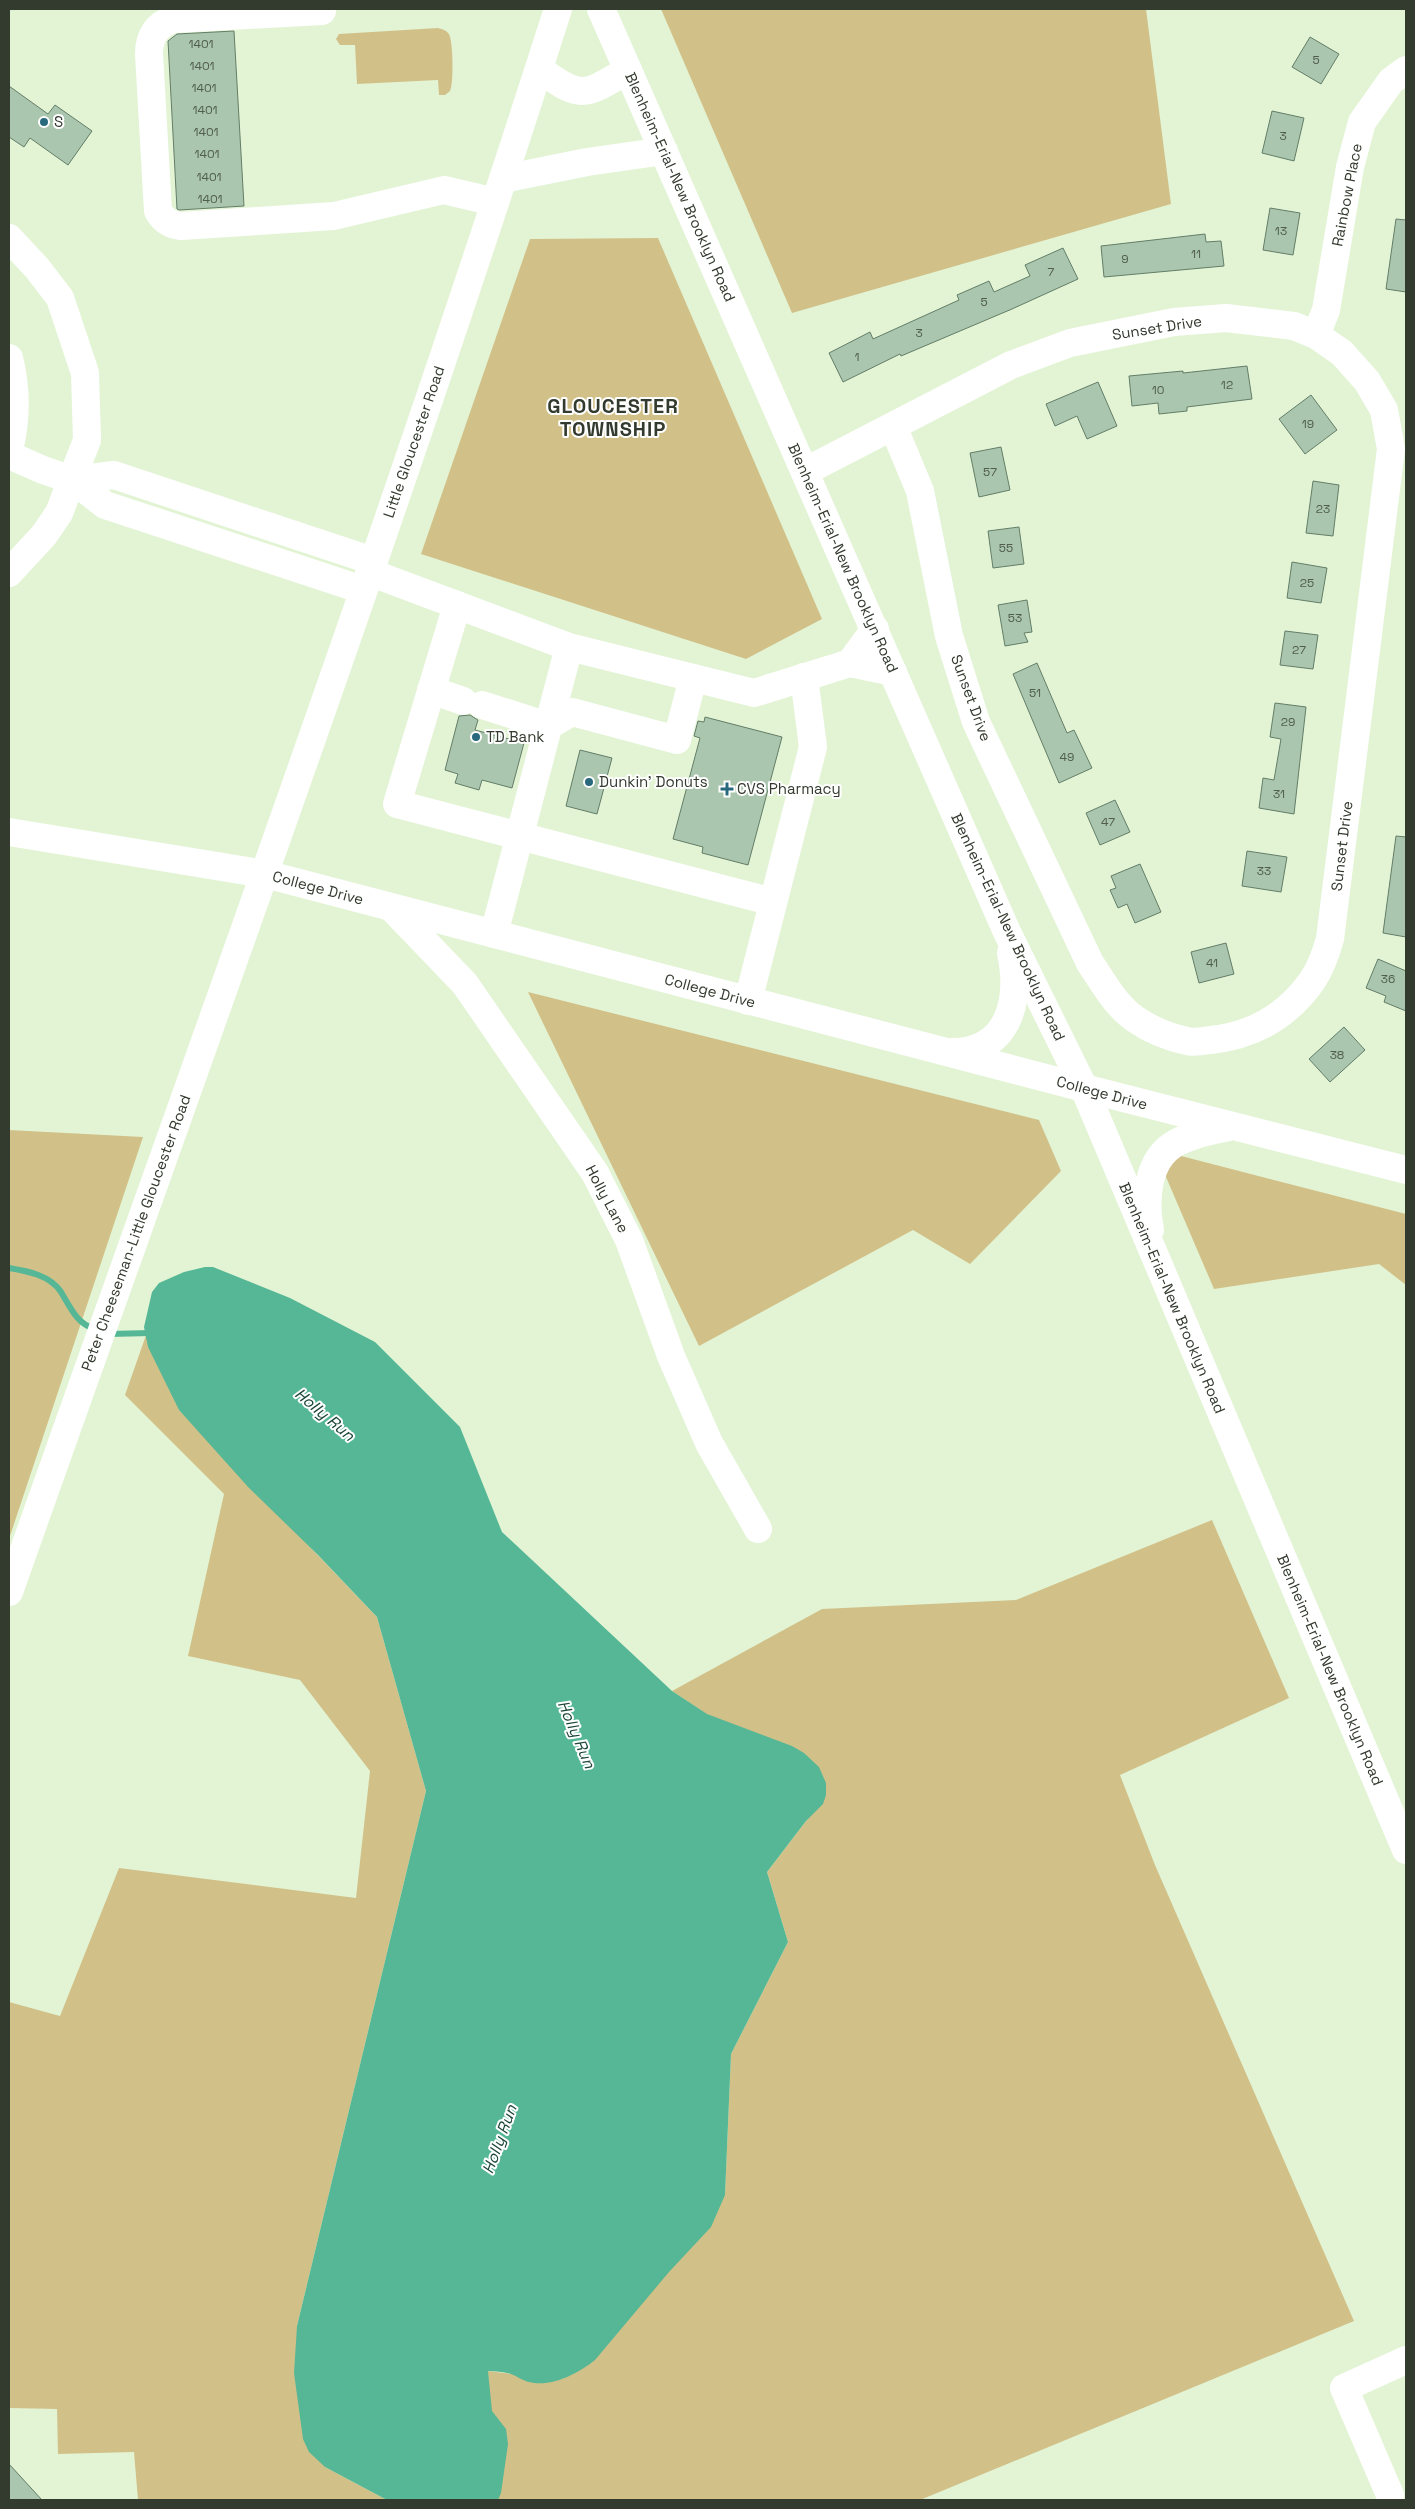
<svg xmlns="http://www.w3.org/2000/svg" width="1415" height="2509" viewBox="0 0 1415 2509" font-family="'Space Grotesk',sans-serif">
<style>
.green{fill:#d1c189}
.water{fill:#55b795}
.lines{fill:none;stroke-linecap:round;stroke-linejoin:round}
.stream{stroke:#55b795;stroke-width:6}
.building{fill:#aac6ae;stroke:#637d67}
.minor{stroke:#fff;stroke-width:28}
.major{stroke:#fff;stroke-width:28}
.poi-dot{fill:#29697e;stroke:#fff;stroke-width:2}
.labels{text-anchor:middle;stroke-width:4;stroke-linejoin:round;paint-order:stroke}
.number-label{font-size:12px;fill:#515d4e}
.poi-label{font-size:15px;fill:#333a2e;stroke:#fff;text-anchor:start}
.street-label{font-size:15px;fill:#333a2e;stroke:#fff}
.water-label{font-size:16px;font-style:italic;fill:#1c4637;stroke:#fff}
.district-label{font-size:20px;font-weight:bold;letter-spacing:1px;fill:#333a2e;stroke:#fff}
</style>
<rect width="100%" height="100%" fill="#e3f4d5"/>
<g class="green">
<polygon points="661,9 1146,9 1171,204 792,313"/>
<path d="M438 28C442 29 446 30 449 34 453 41 454 84 450 91L445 95H439L438 80 357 84 355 45H340L336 39 339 34Z"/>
<polygon points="658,238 822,619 746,659 421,554 530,239"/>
<polygon points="528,992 1039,1120 1061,1171 970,1264 913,1230 699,1346"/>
<polygon points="9,1130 143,1137 9,1539"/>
<polygon points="1154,1149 1406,1214 1406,1285 1379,1264 1214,1289"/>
<polygon points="158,1301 179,1410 377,1617 426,1791 297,2326 325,2467 387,2500 138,2500 134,2452 58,2454 57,2409 9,2408 9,2002 60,2016 119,1868 356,1898 370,1771 300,1680 188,1656 224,1494 125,1395"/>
<polygon points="1212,1520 1289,1698 1120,1775 1155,1865 1354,2321 920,2500 491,2500 488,2371 558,2380 725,2195 731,2054 788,1942 767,1872 826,1795 672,1691 822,1609 1016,1600"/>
</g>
<path class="water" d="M205 1267H213L290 1298 375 1342 460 1427 502 1532 672 1691 707 1714 792 1746 804 1753 819 1767 826 1783V1795L823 1804 806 1821 767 1872 788 1942 731 2054 725 2195 711 2227 669 2272 595 2360C579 2373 551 2388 529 2382 523 2381 517 2376 511 2374 504 2372 495 2371 488 2371L492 2411 506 2429 508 2444 501 2493 498 2500H387L325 2467 309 2452 303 2439 294 2373 297 2326 426 1791 377 1617 318 1555 249 1488 179 1410 148 1347 144 1327 152 1292 159 1283 184 1272Z"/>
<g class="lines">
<g class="stream">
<path d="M9 1268C27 1271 50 1275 61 1292 70 1307 77 1324 95 1329"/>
<polyline points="109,1334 151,1333"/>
</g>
</g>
<g class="building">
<polygon points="234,31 244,206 179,210 177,209 168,41 177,34"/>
<polygon points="1310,37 1339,54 1321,84 1292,67"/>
<polygon points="9,86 48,114 55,105 92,131 68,165 30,138 24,147 9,137"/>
<polygon points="1272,111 1304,118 1294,161 1262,153"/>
<polygon points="1270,208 1300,213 1293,255 1263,250"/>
<polygon points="1396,219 1406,220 1406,292 1386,289"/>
<polygon points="1205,234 1206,242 1221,241 1224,266 1104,277 1101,246"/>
<polygon points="1063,248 1078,279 1012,309 901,356 900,354 843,382 829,353 870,332 873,339 959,300 957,295 989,281 994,292 1030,276 1025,265"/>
<polygon points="1247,366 1252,399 1187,407 1187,411 1159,414 1158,403 1132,406 1129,376 1183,371 1183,373"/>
<polygon points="1098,382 1117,426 1087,439 1077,416 1055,426 1046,404"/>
<polygon points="1311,395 1337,430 1305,454 1279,419"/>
<polygon points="1001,447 1010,490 979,497 970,453"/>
<polygon points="1313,481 1339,485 1333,536 1306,533"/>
<polygon points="1019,527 1024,564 993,568 988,531"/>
<polygon points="1292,562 1327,568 1321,603 1287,598"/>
<polygon points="1027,600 1032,632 1024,633 1028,642 1005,646 998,605"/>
<polygon points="1285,631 1318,635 1313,669 1280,665"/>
<polygon points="1037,663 1067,733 1074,730 1092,768 1059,783 1013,674"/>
<polygon points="1275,703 1306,707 1294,814 1259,808 1263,778 1274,780 1281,739 1270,737"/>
<polygon points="470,715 478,720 475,730 524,743 512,788 482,780 479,790 455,783 458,774 445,770 459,716"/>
<polygon points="705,717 782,737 748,865 702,853 703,847 673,839 700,738 694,736 698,721 704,722"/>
<polygon points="580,750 612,758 597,814 566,806"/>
<polygon points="1115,800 1130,832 1100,845 1086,813"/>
<polygon points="1396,836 1406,837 1406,937 1383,933"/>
<polygon points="1247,851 1287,857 1281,892 1242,886"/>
<polygon points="1140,864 1161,912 1135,923 1127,904 1118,908 1110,890 1116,888 1111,876"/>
<polygon points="1226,943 1234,974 1199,983 1191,952"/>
<polygon points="1378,959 1406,971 1406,1011 1384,1002 1386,996 1366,988"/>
<polygon points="1344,1027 1365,1050 1330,1082 1309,1059"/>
<polygon points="9,2464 42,2500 9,2500"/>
</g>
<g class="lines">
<g class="minor">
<path d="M322 11 174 19C157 24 149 36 149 54L158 211C163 220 171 225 181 226L334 216 444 190 495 202"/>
<path d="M539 69C582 100 584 96 628 70"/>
<polyline points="503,179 587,162 664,151"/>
<polyline points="9,238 37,268 60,298 85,373 87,440 59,513 44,535 9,573"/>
<polyline points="1316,335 1326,310 1350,167 1362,122 1391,81 1406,70"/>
<path d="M9 358C17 390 17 418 9 450"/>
<polyline points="9,455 43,470 73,480 105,505 363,590"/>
<path d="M806 471 1011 365 1070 343 1174 322 1226 318 1294 326 1316 335 1342 353 1367 381 1384 410 1391 449 1330 939C1326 953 1321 968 1312 981 1287 1016 1252 1036 1210 1040 1203 1041 1194 1043 1187 1041 1168 1037 1151 1030 1135 1019 1115 1005 1103 982 1090 963L976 722 949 636 920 491 893 426"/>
<polyline points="73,480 114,475 373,561"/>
<polyline points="369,572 569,647 754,693 850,663"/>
<polyline points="457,605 397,804 773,902"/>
<polyline points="875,629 850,663 893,672"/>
<polyline points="431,690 463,701"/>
<polyline points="482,705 548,726 572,712 677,740 693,678"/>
<polyline points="392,908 465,984 595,1173 629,1240 671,1356 709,1443 758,1529"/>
<polyline points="494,934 569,647"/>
<polyline points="748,1001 813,747 804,677"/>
<path d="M9 1592C195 1066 388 541 558 9"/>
<polyline points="1390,2495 1344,2388 1406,2360"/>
</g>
<g class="major">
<polyline points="601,9 1007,932 1084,1088 1406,1850"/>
<polyline points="9,832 265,874 1084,1088 1406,1170"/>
<path d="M952 1052C1009 1052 1021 1001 1011 953"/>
<path d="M1150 1230C1144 1200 1147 1159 1176 1143 1192 1134 1211 1131 1228 1127"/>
</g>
</g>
<g class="poi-dot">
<circle cx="44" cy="122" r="5"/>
<circle cx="476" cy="737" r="5"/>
<circle cx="589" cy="782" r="5"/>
<path d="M724.5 781.5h5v5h5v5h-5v5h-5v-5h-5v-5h5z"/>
</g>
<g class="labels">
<g class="number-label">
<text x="201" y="48">1401</text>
<text x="1316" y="64">5</text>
<text x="202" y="70">1401</text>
<text x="204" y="92">1401</text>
<text x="205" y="114">1401</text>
<text x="206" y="136">1401</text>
<text x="1283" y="140">3</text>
<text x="207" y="158">1401</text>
<text x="209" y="181">1401</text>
<text x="210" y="203">1401</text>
<text x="1281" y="235">13</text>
<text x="1196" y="258">11</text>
<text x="1125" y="263">9</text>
<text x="1051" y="276">7</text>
<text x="984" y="306">5</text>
<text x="919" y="337">3</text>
<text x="857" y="361">1</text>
<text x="1227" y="389">12</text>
<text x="1158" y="394">10</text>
<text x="1308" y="428">19</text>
<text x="990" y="476">57</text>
<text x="1323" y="513">23</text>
<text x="1006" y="552">55</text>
<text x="1307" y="587">25</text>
<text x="1015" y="622">53</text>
<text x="1299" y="654">27</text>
<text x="1035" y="697">51</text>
<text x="1288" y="726">29</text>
<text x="1067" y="761">49</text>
<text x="1279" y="798">31</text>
<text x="1108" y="826">47</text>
<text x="1264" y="875">33</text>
<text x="1212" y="967">41</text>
<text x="1388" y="983">36</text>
<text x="1337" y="1059">38</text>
</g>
<g class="poi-label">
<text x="54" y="127">S</text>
<text x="486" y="742">TD Bank</text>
<text x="599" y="787">Dunkin' Donuts</text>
<text x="737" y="794">CVS Pharmacy</text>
</g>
<g class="street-label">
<text transform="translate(680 187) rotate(66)" y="5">Blenheim-Erial-New Brooklyn Road</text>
<text transform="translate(1347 195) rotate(-79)" y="5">Rainbow Place</text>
<text transform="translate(1157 328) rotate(-9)" y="5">Sunset Drive</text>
<text transform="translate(414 442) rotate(-71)" y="5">Little Gloucester Road</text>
<text transform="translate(843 558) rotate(66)" y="5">Blenheim-Erial-New Brooklyn Road</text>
<text transform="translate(971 698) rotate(70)" y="5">Sunset Drive</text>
<text transform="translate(1342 846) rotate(-83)" y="5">Sunset Drive</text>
<text transform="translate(318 888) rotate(15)" y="5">College Drive</text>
<text transform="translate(1008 927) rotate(65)" y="5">Blenheim-Erial-New Brooklyn Road</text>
<text transform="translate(710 991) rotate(15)" y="5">College Drive</text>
<text transform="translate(1102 1093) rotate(15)" y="5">College Drive</text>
<text transform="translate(607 1199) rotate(62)" y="5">Holly Lane</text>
<text transform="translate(136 1233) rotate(-70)" y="5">Peter Cheeseman-Little Gloucester Road</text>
<text transform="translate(1172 1298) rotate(67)" y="5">Blenheim-Erial-New Brooklyn Road</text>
<text transform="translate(1330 1670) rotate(67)" y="5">Blenheim-Erial-New Brooklyn Road</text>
</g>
<g class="water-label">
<text transform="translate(325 1414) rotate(40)" y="6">Holly Run</text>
<text transform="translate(577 1734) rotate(67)" y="6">Holly Run</text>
<text transform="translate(499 2139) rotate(-70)" y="6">Holly Run</text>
</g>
<g class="district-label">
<text x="613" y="413">GLOUCESTER<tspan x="613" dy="23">TOWNSHIP</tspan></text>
</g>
</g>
<rect width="1415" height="2509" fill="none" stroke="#333a2e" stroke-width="20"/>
</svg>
